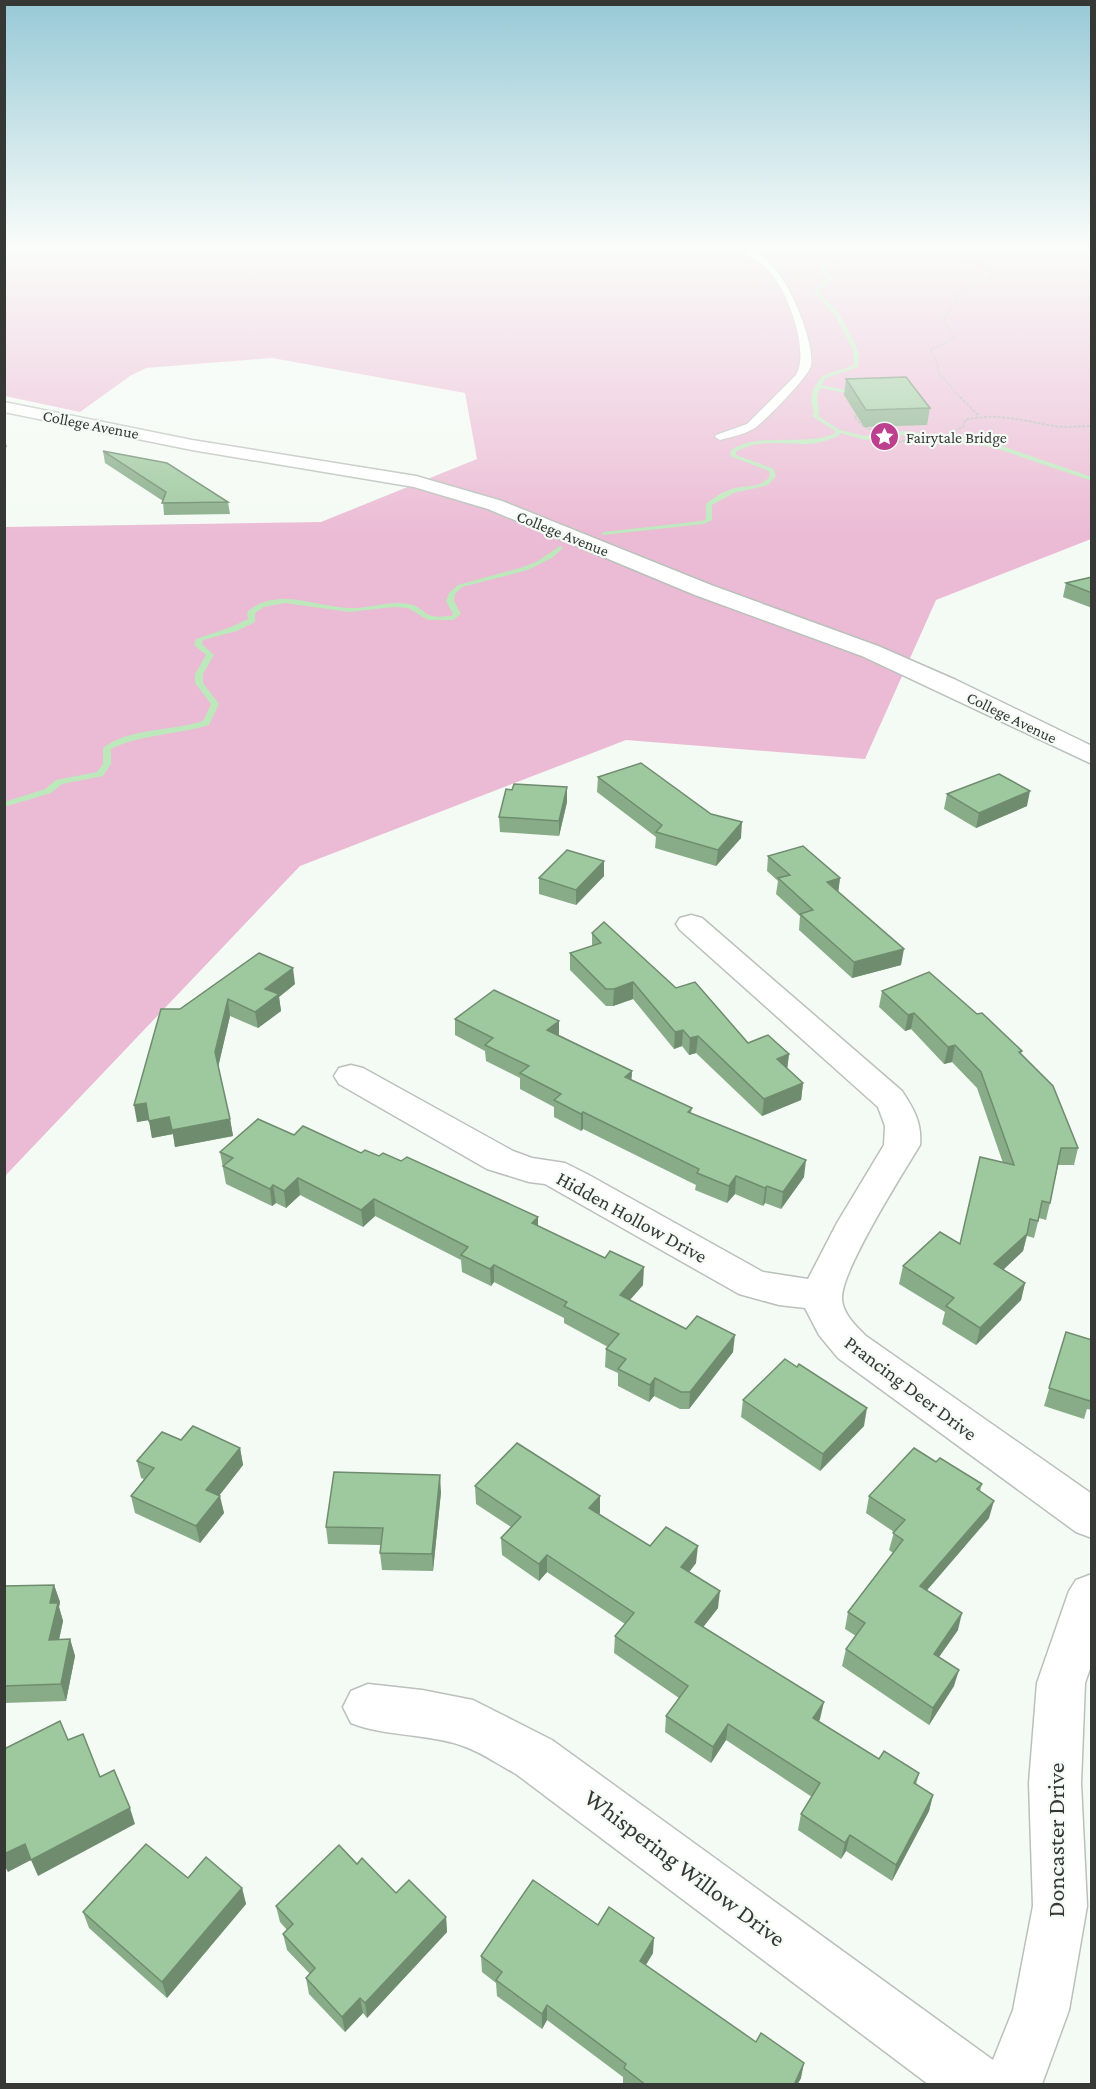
<svg xmlns="http://www.w3.org/2000/svg" width="1096" height="2089" viewBox="0 0 1096 2089" font-family="'Crimson Pro',serif">
<style>
.green{fill:#ebbad4}
.lines{fill:none;stroke-linecap:round;stroke-linejoin:round}
.stream{fill:#bde8bc;fill-rule:evenodd}
.service-casing{stroke:#bac0ba;stroke-width:2}
.minor-casing{stroke:#bac0ba;stroke-width:3}
.tertiary-casing{stroke:#bac0ba;stroke-width:3}
.path-far1{stroke:#b8bcb8;stroke-width:1.5;stroke-dasharray:2 1.5;stroke-linecap:butt}
.path{stroke:#b8bcb8;stroke-width:2;stroke-dasharray:3 1.5;stroke-linecap:butt}
.service{fill:#fff;fill-rule:evenodd}
.minor{fill:#fff;fill-rule:evenodd}
.tertiary{fill:#fff;fill-rule:evenodd}
.wall{fill:#88ac88}
.shaded-wall{fill:#6f8c6f}
.building{fill:#9ec89e;stroke:#6f8c6f;stroke-width:1.5}
.labels{text-anchor:middle;stroke-width:4.5;stroke-linejoin:round;paint-order:stroke}
.far-street-label{font-size:16px;fill:#363836;stroke:#f4faf4}
.far-poi-label{font-size:16px;fill:#363836;stroke:#f4faf4;text-anchor:start}
.street-label{font-size:20px;fill:#363836;stroke:#f4faf4}
.near-street-label{font-size:24px;fill:#363836;stroke:#f4faf4}
</style>
<rect width="100%" height="100%" fill="#f4faf4"/>
<polygon class="green" points="5,247 1091,247 1091,539 936,600 865,759 626,740 300,866 5,1176 5,527 321,522 477,459 465,393 272,358 146,368 130,376 80,412 5,396"/>
<g class="lines">
<g class="stream">
<path d="M846 247H851L837 253 825 267 824 269 833 279 818 292 838 312 856 345 859 355 858 367 826 378 821 385 861 393 858 395 820 388C814 400 821 408 818 416L840 430 865 436 905 431 993 443 1092 477V481L992 447 905 435 865 440 840 433 838 436C829 440 820 443 810 444 785 445 759 438 736 452V455L774 469 776 476 768 485 734 493 712 505V520L704 524 602 535 601 534 604 532 701 521 706 519V504C714 497 724 491 735 488 748 485 761 488 770 476L769 471 730 456 731 450C762 431 800 447 834 434L835 431 812 416 814 412C808 397 813 388 822 376L854 365 853 350 835 315 814 292 828 279 820 269C827 258 834 251 846 247Z"/>
<path d="M560 546 562 547V549L552 558 528 570 462 587 455 594 454 601 461 614 453 620H428L408 608 394 607 349 612 285 603 264 607 255 613V622L237 631 203 640 202 644 214 655 203 674V683L219 704 209 725C176 735 142 734 111 749V764L103 776 62 784 51 793 4 807V802L45 789 56 780 97 772 103 764V748C128 728 172 731 203 721L211 704 195 683V674L206 655 194 645 196 639 231 627 248 619 247 612C276 586 316 607 349 608 369 609 389 600 409 604 417 605 422 611 429 615 434 618 445 616 451 616L453 614 446 601 449 593 458 585 523 567 536 562Z"/>
</g>
<defs>
<path id="service" d="M748 251C779 249 816 340 811 366 809 376 765 421 755 428 746 434 731 437 720 440L715 437 716 435 747 424 796 375C810 352 788 292 770 272 764 265 755 260 748 255Z"/>
<g id="minor">
<path d="M691 915 702 918 902 1091C914 1109 922 1123 920 1145 903 1173 841 1271 842 1298 842 1313 856 1326 866 1336L1092 1494V1538L1076 1532 838 1358 819 1335 805 1308 779 1305 739 1294 545 1184 529 1182 487 1169 339 1084 334 1076 339 1068 351 1065 363 1068 513 1151 532 1158 565 1163 587 1174 763 1272 808 1279 837 1223 884 1145 885 1126 878 1107 680 930 676 924 680 918Z"/>
<path d="M1092 1574V1663L1085 1683 1081 1783 1087 1906 1069 2010 1042 2084H928L516 1774C499 1765 481 1752 463 1746 427 1733 386 1737 351 1723L343 1707 351 1691 368 1684 422 1690 473 1700 552 1740 993 2060 1013 2010 1033 1906 1029 1783 1037 1683 1069 1591 1076 1580Z"/>
</g>
<polygon id="tertiary" points="4,402 192,440 416,476 502,501 711,585 878,646 956,680 1092,746 1092,764 862,656 695,595 488,509 414,487 192,450 4,412"/>
</defs>
<use href="#service" class="service-casing"/>
<use href="#minor" class="minor-casing"/>
<use href="#tertiary" class="tertiary-casing"/>
<g class="path-far1">
<polyline points="952,247 946,255 993,269 989,280 963,289 943,320 955,338 930,350 936,360 939,373 962,399"/>
<polyline points="4,260 24,256 50,256 95,247"/>
</g>
<g class="path">
<polyline points="960,397 978,415"/>
<path d="M861 414 854 417 863 426 899 442 916 438 942 437 963 427 965 420C996 412 1024 421 1054 426 1067 428 1079 426 1092 426"/>
</g>
<use href="#service" class="service"/>
<use href="#minor" class="minor"/>
<use href="#tertiary" class="tertiary"/>
</g>
<g class="wall">
<polygon points="846,379 930,408 927,425 864,427 844,395"/>
<polygon points="103,451 228,502 230,514 164,515 163,501 105,463"/>
<polygon points="1092,577 1092,608 1063,597 1066,583"/>
<polygon points="598,777 741,838 716,866 655,848 656,837 597,792"/>
<polygon points="947,794 1027,806 976,828 944,809"/>
<polygon points="567,802 559,836 500,832 499,817"/>
<polygon points="768,856 840,878 838,892 901,965 852,978 799,930 800,916 776,894 778,881 767,871"/>
<polygon points="604,876 576,905 539,894 539,878"/>
<polygon points="592,933 676,988 748,1043 789,1054 787,1069 803,1083 801,1100 762,1116 696,1053 689,1055 682,1046 674,1049 633,999 613,1006 606,1006 570,970 570,953 592,946"/>
<polygon points="295,984 279,997 281,1011 258,1028 230,1016 218,1066 230,1119 233,1136 175,1147 173,1134 152,1138 149,1120 137,1122 180,1009"/>
<polygon points="882,991 977,1014 1022,1051 1021,1054 1078,1148 1074,1165 1058,1165 1050,1203 1046,1220 1039,1218 1034,1238 1027,1236 1023,1251 1003,1270 1025,1283 1021,1300 976,1345 942,1324 945,1312 899,1284 903,1266 960,1244 1003,1163 977,1088 952,1062 944,1064 911,1029 905,1031 879,1007"/>
<polygon points="455,1019 559,1021 559,1035 632,1071 631,1080 692,1108 691,1113 804,1177 781,1209 765,1203 763,1206 735,1194 727,1203 695,1190 696,1185 583,1129 581,1131 554,1117 554,1107 520,1089 520,1078 486,1061 485,1051 455,1035"/>
<polygon points="294,1135 361,1153 538,1226 643,1285 630,1300 733,1352 689,1409 680,1409 654,1396 649,1402 618,1386 618,1373 605,1367 606,1349 608,1347 564,1323 564,1318 494,1282 491,1286 462,1272 461,1260 375,1216 363,1227 300,1195 286,1208 276,1203 272,1206 226,1184 220,1152"/>
<polygon points="1066,1332 1092,1340 1092,1410 1087,1409 1084,1419 1044,1406"/>
<polygon points="743,1400 864,1426 820,1471 741,1417"/>
<polygon points="181,1440 240,1448 243,1465 219,1496 224,1513 200,1543 135,1513 131,1496 144,1479 141,1478 137,1461"/>
<polygon points="936,1462 982,1484 980,1491 989,1518 927,1590 958,1630 939,1657 954,1686 929,1725 842,1666 846,1649 856,1636 845,1629 848,1612 893,1553 889,1550 894,1532 866,1513 869,1496"/>
<polygon points="475,1486 600,1496 599,1514 650,1546 696,1563 689,1572 718,1608 703,1627 820,1719 819,1722 879,1759 919,1773 916,1785 933,1795 929,1811 892,1881 846,1851 841,1859 798,1830 801,1814 812,1797 726,1740 711,1763 665,1732 666,1716 679,1698 614,1653 615,1636 625,1624 547,1572 539,1581 502,1555 501,1538 511,1527 476,1504"/>
<polygon points="441,1492 433,1571 382,1570 380,1553 381,1545 328,1544 326,1527"/>
<polygon points="54,1585 60,1602 59,1607 63,1621 59,1640 70,1639 75,1656 66,1701 4,1703 4,1586"/>
<polygon points="357,1864 396,1893 446,1917 447,1932 367,2018 363,2013 345,2032 309,1994 306,1978 310,1974 287,1950 283,1934 287,1930 280,1922 276,1906"/>
<polygon points="242,1888 246,1904 167,1998 89,1928 83,1912"/>
<polygon points="598,1925 653,1953 646,1965 801,2078 797,2085 625,2085 623,2083 623,2077 547,2020 542,2029 497,1996 496,1983 482,1972 481,1956"/>
</g>
<g class="shaded-wall">
<polygon points="4,437 7,447 4,448"/>
<polygon points="567,787 567,802 559,836 559,821"/>
<polygon points="1030,791 1027,806 976,828 979,813"/>
<polygon points="742,822 741,838 716,866 718,850"/>
<polygon points="604,861 604,876 576,905 576,890"/>
<polygon points="840,878 838,894 827,882"/>
<polygon points="904,949 901,965 852,978 854,962"/>
<polygon points="293,968 295,984 279,997 281,1011 258,1028 255,1012 265,989"/>
<polygon points="633,982 633,999 613,1006 614,989"/>
<polygon points="228,999 230,1016 218,1068 215,1052"/>
<polygon points="914,1013 911,1029 905,1031 908,1015"/>
<polygon points="559,1021 559,1037 547,1030"/>
<polygon points="683,1030 682,1046 674,1049 675,1032"/>
<polygon points="698,1036 696,1053 689,1055 690,1038"/>
<polygon points="955,1045 952,1062 944,1064 948,1047"/>
<polygon points="789,1054 787,1070 777,1059"/>
<polygon points="632,1071 631,1088 625,1077"/>
<polygon points="803,1083 801,1100 762,1116 764,1099"/>
<polygon points="146,1103 149,1120 137,1122 134,1105"/>
<polygon points="583,1112 583,1129 581,1131 581,1114"/>
<polygon points="169,1117 230,1119 233,1136 175,1147 173,1134 152,1138 149,1121"/>
<polygon points="806,1160 804,1177 781,1209 783,1192"/>
<polygon points="736,1176 735,1194 727,1203 729,1186"/>
<polygon points="298,1178 300,1195 286,1208 284,1191"/>
<polygon points="273,1185 276,1203 272,1206 270,1189"/>
<polygon points="767,1186 765,1203 763,1206 765,1188"/>
<polygon points="374,1199 375,1216 363,1227 361,1210"/>
<polygon points="538,1217 538,1234 532,1223"/>
<polygon points="1027,1234 1023,1251 990,1282 994,1264"/>
<polygon points="494,1265 494,1282 491,1286 490,1269"/>
<polygon points="644,1267 643,1285 619,1312 620,1295"/>
<polygon points="1025,1283 1021,1300 976,1345 980,1328"/>
<polygon points="735,1335 733,1352 689,1409 690,1392"/>
<polygon points="655,1378 654,1396 649,1402 650,1385"/>
<polygon points="867,1408 864,1426 820,1471 823,1454"/>
<polygon points="240,1448 243,1465 210,1507 206,1490"/>
<polygon points="440,1475 441,1492 433,1571 432,1554"/>
<polygon points="220,1496 224,1513 200,1543 196,1526"/>
<polygon points="600,1496 600,1513 589,1526 589,1508"/>
<polygon points="994,1501 989,1518 916,1603 920,1586"/>
<polygon points="698,1546 696,1563 680,1584 681,1567"/>
<polygon points="547,1555 547,1572 539,1581 539,1564"/>
<polygon points="54,1585 60,1602 59,1607 63,1621 55,1657 49,1640 50,1603"/>
<polygon points="720,1591 718,1608 694,1639 695,1622"/>
<polygon points="962,1613 958,1630 929,1671 934,1654"/>
<polygon points="70,1639 75,1656 66,1701 61,1684"/>
<polygon points="959,1670 954,1686 929,1725 933,1708"/>
<polygon points="824,1702 820,1719 810,1735 813,1718"/>
<polygon points="728,1724 726,1740 711,1763 713,1747"/>
<polygon points="933,1795 929,1811 892,1881 896,1865"/>
<polygon points="130,1808 135,1824 38,1876 31,1860 8,1872 4,1865 4,1854 25,1844"/>
<polygon points="850,1835 846,1851 841,1859 845,1843"/>
<polygon points="242,1888 246,1904 167,1998 162,1982"/>
<polygon points="446,1917 447,1932 367,2018 365,2003"/>
<polygon points="654,1938 653,1953 639,1976 640,1961"/>
<polygon points="360,1998 363,2013 345,2032 342,2017"/>
<polygon points="547,2005 547,2020 542,2029 542,2014"/>
<polygon points="804,2063 801,2078 797,2085 794,2085"/>
</g>
<g class="building">
<polygon points="906,377 930,408 866,410 846,379"/>
<polygon points="103,451 167,463 228,502 162,503 166,492"/>
<polygon points="1092,577 1092,593 1066,583"/>
<polygon points="641,763 711,814 742,822 718,850 656,832 662,825 598,777"/>
<polygon points="999,774 1030,791 979,813 947,794"/>
<polygon points="514,784 567,787 559,821 499,817 506,789 512,790"/>
<polygon points="803,846 840,878 827,882 904,949 854,962 800,914 813,910 778,878 790,875 768,856"/>
<polygon points="567,850 604,861 576,890 539,878"/>
<polygon points="604,922 676,988 695,982 748,1043 768,1035 789,1054 777,1059 803,1083 764,1099 698,1036 690,1038 683,1030 675,1032 633,982 614,989 606,989 570,953 601,943 592,933"/>
<polygon points="259,953 293,968 265,989 279,994 255,1012 228,999 215,1052 230,1119 172,1130 169,1117 149,1121 146,1103 134,1105 161,1009 180,1009"/>
<polygon points="929,972 977,1014 982,1013 1022,1051 1019,1052 1053,1086 1078,1148 1061,1148 1050,1203 1042,1201 1038,1221 1030,1219 1027,1234 994,1264 1025,1283 980,1328 946,1306 954,1298 903,1266 940,1232 960,1244 980,1157 1014,1165 981,1072 955,1045 948,1047 914,1013 908,1015 882,991"/>
<polygon points="494,990 559,1021 547,1030 632,1071 625,1077 692,1108 688,1112 806,1160 783,1192 767,1186 765,1188 736,1176 729,1186 697,1173 699,1169 583,1112 581,1114 554,1100 561,1094 520,1073 529,1066 485,1045 493,1038 455,1019"/>
<polygon points="258,1119 294,1135 303,1126 361,1153 365,1150 379,1156 383,1153 401,1161 407,1157 538,1217 532,1223 605,1258 610,1251 644,1267 620,1295 686,1329 697,1316 735,1335 690,1392 681,1392 655,1378 650,1385 618,1369 626,1359 606,1349 619,1334 564,1306 567,1302 494,1265 490,1269 461,1255 468,1247 374,1199 361,1210 298,1178 284,1191 273,1185 270,1189 223,1166 233,1158 220,1152"/>
<polygon points="1066,1332 1092,1340 1092,1396 1090,1401 1049,1388"/>
<polygon points="785,1359 797,1367 799,1364 867,1408 823,1454 743,1400"/>
<polygon points="193,1426 240,1448 206,1490 220,1496 196,1526 131,1496 154,1468 137,1461 162,1432 181,1440"/>
<polygon points="517,1443 600,1496 589,1508 650,1546 666,1527 698,1546 681,1567 720,1591 695,1622 824,1702 813,1718 879,1759 884,1751 919,1773 914,1783 933,1795 896,1865 850,1835 845,1843 801,1814 820,1783 728,1724 713,1747 666,1716 688,1686 615,1636 634,1613 547,1555 539,1564 501,1538 521,1517 475,1486"/>
<polygon points="914,1448 936,1462 940,1458 982,1484 977,1489 994,1501 920,1586 962,1613 934,1654 959,1670 933,1708 846,1649 865,1623 848,1612 903,1540 893,1533 905,1520 869,1496"/>
<polygon points="334,1472 440,1475 432,1554 380,1553 383,1528 326,1527"/>
<polygon points="54,1585 50,1603 58,1603 49,1640 70,1639 61,1684 4,1686 4,1586"/>
<polygon points="60,1721 68,1740 83,1734 100,1777 114,1770 130,1808 31,1860 25,1844 4,1854 4,1749"/>
<polygon points="146,1844 188,1878 206,1857 242,1888 162,1982 83,1912"/>
<polygon points="339,1845 357,1864 362,1858 396,1893 409,1880 446,1917 365,2003 360,1998 342,2017 306,1978 315,1968 283,1934 293,1924 276,1906"/>
<polygon points="533,1880 598,1925 609,1907 654,1938 640,1961 756,2042 761,2033 804,2063 794,2085 646,2085 624,2068 626,2064 547,2005 542,2014 496,1980 502,1972 481,1956"/>
</g>
<linearGradient id="sky" x2="0" y2="1"><stop stop-color="#97c9d6"/><stop offset="0.46" stop-color="#fafdfa"/><stop offset="1" stop-color="#fafdfa" stop-opacity="0"/></linearGradient>
<rect width="1096" height="539" fill="url(#sky)"/>
<defs>
<symbol id="sight-disc" viewBox="-11 -11 22 22"><circle r="9.5" fill="#bd408f" stroke="#f4faf4"/><path d="M0-6L1.8-2.2L6-1.7L2.9 1.2L3.7 5.4L0 3.3L-3.7 5.4L-2.9 1.2L-6-1.7L-1.8-2.2Z" fill="#fff"/></symbol>
</defs>
<g fill-rule="evenodd">
<use href="#sight-disc" x="868" y="420" width="33" height="33"/>
</g>
<g class="labels">
<g class="far-street-label">
<text transform="translate(91 424) rotate(11)" y="6">College Avenue</text>
<text transform="translate(563 533) rotate(22)" y="6">College Avenue</text>
<text transform="translate(1012 717) rotate(26)" y="6">College Avenue</text>
</g>
<g class="far-poi-label">
<text x="906" y="443">Fairytale Bridge</text>
</g>
<g class="street-label">
<text transform="translate(632 1217) rotate(29)" y="7">Hidden Hollow Drive</text>
<text transform="translate(911 1388) rotate(37)" y="7">Prancing Deer Drive</text>
</g>
<g class="near-street-label">
<text transform="translate(1056 1840) rotate(-90)" y="8">Doncaster Drive</text>
<text transform="translate(685 1868) rotate(37)" y="8">Whispering Willow Drive</text>
</g>
</g>
<rect width="1096" height="2089" fill="none" stroke="#363836" stroke-width="12"/>
</svg>
